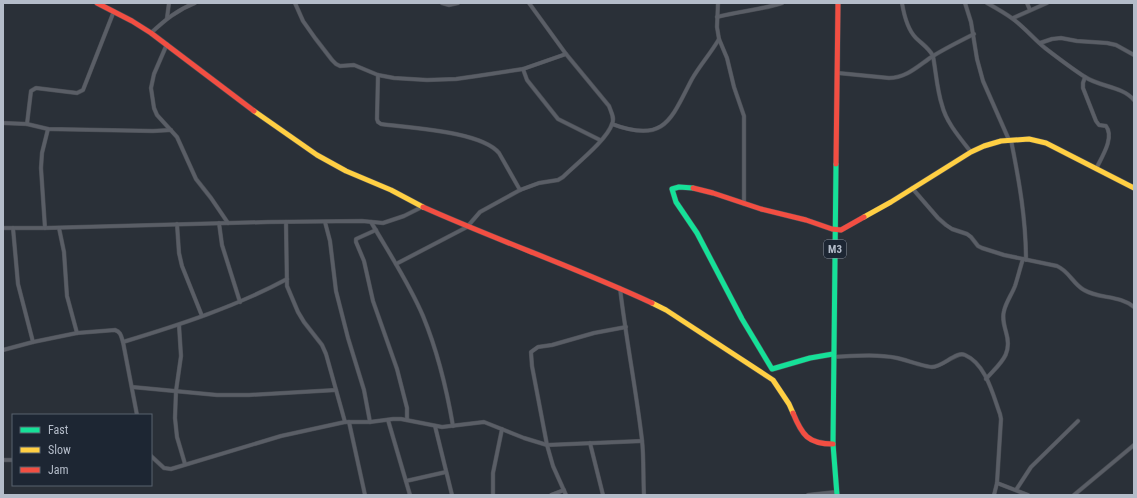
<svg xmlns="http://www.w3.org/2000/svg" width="1137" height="498" viewBox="0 0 1137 498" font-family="'Roboto Condensed',sans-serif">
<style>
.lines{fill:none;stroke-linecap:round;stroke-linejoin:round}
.street-casing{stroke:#484c53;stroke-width:4.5}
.fast-casing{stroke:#484c53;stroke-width:6}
.slow-casing{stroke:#484c53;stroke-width:6}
.jam-casing{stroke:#484c53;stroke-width:6}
.street{stroke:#5a5e66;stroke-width:3.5}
.fast{stroke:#16e098;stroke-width:5}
.slow{stroke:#ffcf43;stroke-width:5}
.jam{stroke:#f24e42;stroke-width:5}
.labels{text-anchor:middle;stroke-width:3;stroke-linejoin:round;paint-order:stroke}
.shield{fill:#1d2633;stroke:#878f9c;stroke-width:1}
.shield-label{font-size:11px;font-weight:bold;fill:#b4bcc9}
</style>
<rect width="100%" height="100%" fill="#2a3038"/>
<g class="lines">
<defs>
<g id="street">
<polyline points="295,3 303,21 315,38 332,60 336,64 340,66 354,65 378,75 394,78 427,80 456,79 477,76 523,69 566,54"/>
<polyline points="442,3 449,5 458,3"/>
<path d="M902 3C904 15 907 29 916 38 922 44 929 48 933 56 936 72 937 90 942 105 946 122 960 138 971 152"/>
<polyline points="965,3 971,22 977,59 983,81 1009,140"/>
<path d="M987 3C996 8 1005 13 1013 19 1025 28 1034 39 1045 48 1058 58 1071 68 1085 77 1100 87 1122 86 1134 100"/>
<polyline points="1027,3 1030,10"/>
<path d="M717 17C739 11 761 10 782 3"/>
<polyline points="167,18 169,3"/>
<polyline points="1013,18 1047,3"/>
<path d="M151 33C165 20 177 10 195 3"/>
<polyline points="719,39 727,58 734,87 744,116 744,204"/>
<polyline points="1040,43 1052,39 1061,38 1077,41 1107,43 1116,45 1134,55"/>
<polyline points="167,44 154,74 151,88 154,108 157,115 177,137 196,179 211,198 228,223"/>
<polyline points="523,69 527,80 558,119 600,140"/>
<path d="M838 73 889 78C907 78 919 65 933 56 946 48 960 41 974 34"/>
<path d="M378 75 377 119 378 122 381 124C409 128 481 131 499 153L520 190"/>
<path d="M1085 77 1083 83V88L1096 121 1099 125 1106 126C1115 138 1101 158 1096 169"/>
<polyline points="3,123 27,124 48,129 153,131 171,130"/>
<polyline points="27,124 31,91 36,88 77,93 83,90 114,11"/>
<path d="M612 124C665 144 671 119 692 79 700 65 711 53 719 39L717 27 718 3"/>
<path d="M1011 140C1019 180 1026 219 1026 260"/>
<path d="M912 188 938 218 946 225 952 229 967 234 971 237 978 246 982 248 1004 255 1057 266C1069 271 1073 284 1084 290 1099 299 1120 295 1134 307"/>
<polyline points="286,222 287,286 298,312 304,322 322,345 326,354 345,422"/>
<polyline points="325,222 330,241 336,291 348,338 364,390 370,422"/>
<path d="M371 222C389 253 409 283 423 316 437 350 447 391 453 426"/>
<polyline points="219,223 222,245 240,302"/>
<polyline points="177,224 179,253 182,266 202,316"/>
<polyline points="3,228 45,228 268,222 362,221 383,223 404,216 422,207"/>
<polyline points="13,228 18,284 33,342"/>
<polyline points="45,228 41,168 42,153 48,129"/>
<polyline points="59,228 64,252 67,296 77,333"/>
<polyline points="376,230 356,239 356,242 364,261 373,301 397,369 407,408 407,420"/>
<path d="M396 264 467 227 480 212 520 190 539 183 558 180 563 177C575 165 607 140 612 124 615 118 611 112 609 106L566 54 529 3"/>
<path d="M620 288C626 339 636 389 642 440 644 458 643 477 644 495"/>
<polyline points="179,325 181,356 176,391 175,418 177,437 185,464"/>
<path d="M123 342C179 325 235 307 287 279"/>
<path d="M3 350 33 342 77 333 115 330C121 332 121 336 123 342L137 415"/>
<path d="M833 357C854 356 876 354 897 358 906 360 925 367 932 367 943 367 956 351 965 355 986 364 993 395 1000 414L1001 419 997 483 1028 495"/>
<path d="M986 379C1000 363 1013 355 1006 332 1004 325 1002 318 1004 311 1006 302 1012 294 1015 286 1018 277 1020 268 1023 259"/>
<polyline points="132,387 217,395 249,395 336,390"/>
<polyline points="388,420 410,495"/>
<polyline points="349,422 365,495"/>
<polyline points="435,426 452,495"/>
<polyline points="590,443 603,495"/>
<polyline points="151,456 164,468 171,469 281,436 345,422 370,422 393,419 401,419 442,427 484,422 524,438 547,445 642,441"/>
<polyline points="3,460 13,460"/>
<polyline points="406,481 446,472"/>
<polyline points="1016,490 1031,467 1078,421"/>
<polyline points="493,495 493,473 502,429"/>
<polyline points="551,495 564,490"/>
<polyline points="566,495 553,466 547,445 532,366 531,352 538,347 552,345 594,333 626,327"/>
<polyline points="808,495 836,492"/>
<polyline points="994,495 997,483"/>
<polyline points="1074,495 1134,445"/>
</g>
<g id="fast">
<polyline points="836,164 833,444 837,495"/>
<polyline points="693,188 679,187 672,189 676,202 697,233 742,319 772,369 810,358 833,354"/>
</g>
<g id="slow">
<polyline points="254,111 317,155 346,171 391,190 423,207"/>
<polyline points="864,217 891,202 971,152 984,146 1001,141 1029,139 1046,143 1134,188"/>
<polyline points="652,303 666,310 773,380 789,404 793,413"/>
</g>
<g id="jam">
<polyline points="97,3 132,21 151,33 254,111"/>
<polyline points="836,164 838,3"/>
<polyline points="693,188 713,193 761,209 806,220 832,229 841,230 864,217"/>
<path d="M423 207C499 241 577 268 652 303"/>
<path d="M793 413C802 435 808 444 833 444"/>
</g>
</defs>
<use href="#street" class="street-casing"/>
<use href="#fast" class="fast-casing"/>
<use href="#slow" class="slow-casing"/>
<use href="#jam" class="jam-casing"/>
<use href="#street" class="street"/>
<use href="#fast" class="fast"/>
<use href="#slow" class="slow"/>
<use href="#jam" class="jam"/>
</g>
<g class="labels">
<rect class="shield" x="824" y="240" width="22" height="18" rx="3"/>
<g class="shield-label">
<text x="835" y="253">M3</text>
</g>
</g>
<rect width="1137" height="498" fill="none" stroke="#b4bcc9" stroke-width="8"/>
<rect x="12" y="414" width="140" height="72" fill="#1d2633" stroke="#59626f"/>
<rect x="20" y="427" width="20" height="6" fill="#16e098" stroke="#59626f"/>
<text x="48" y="434" font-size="12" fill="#b4bcc9">Fast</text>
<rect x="20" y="447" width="20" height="6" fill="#ffcf43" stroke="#59626f"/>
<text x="48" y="454" font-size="12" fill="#b4bcc9">Slow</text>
<rect x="20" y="467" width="20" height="6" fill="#f24e42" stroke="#59626f"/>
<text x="48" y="474" font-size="12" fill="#b4bcc9">Jam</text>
</svg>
